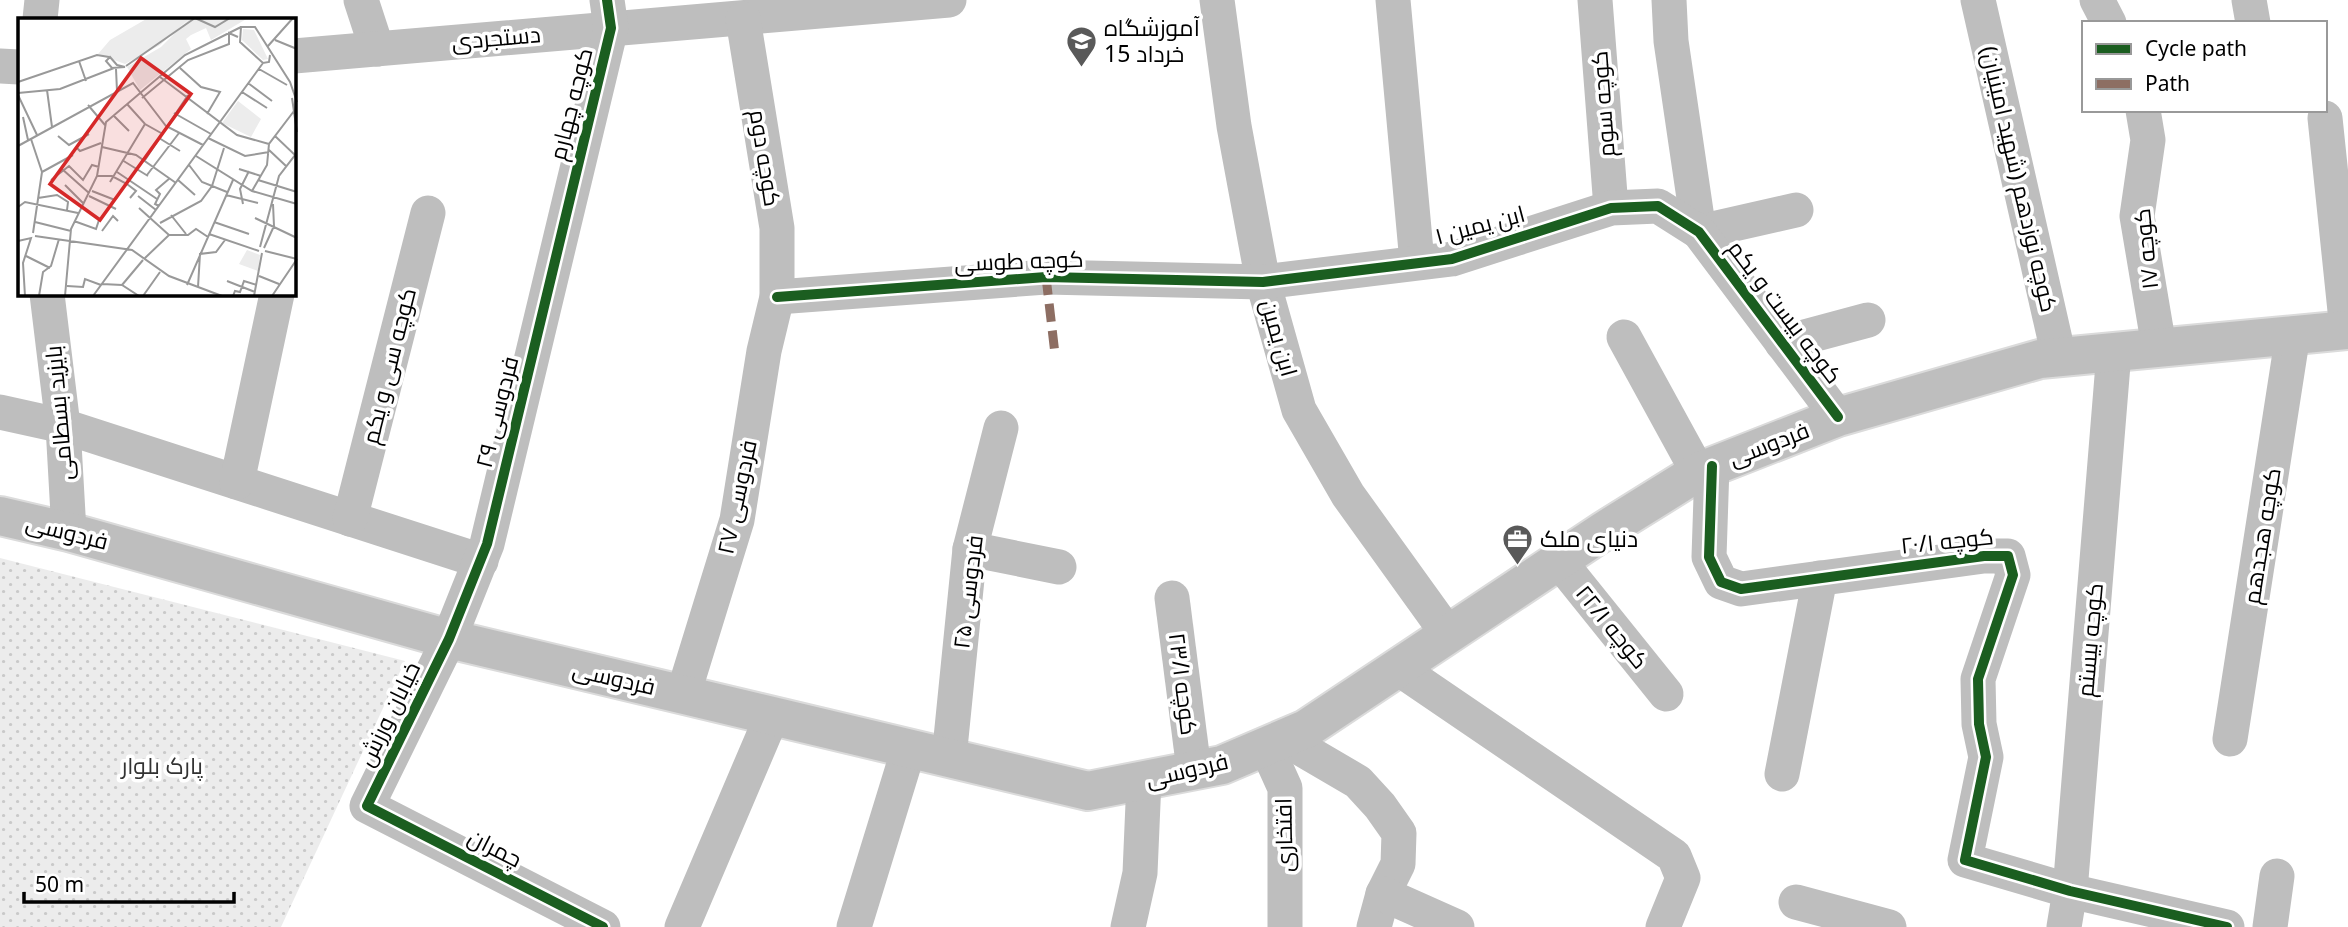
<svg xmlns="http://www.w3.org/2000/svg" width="2348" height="927" viewBox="0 0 2348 927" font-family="'Noto Sans',Cairo,sans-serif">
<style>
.grass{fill:url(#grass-dots)}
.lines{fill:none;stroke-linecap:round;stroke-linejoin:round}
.major-casing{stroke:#dbdbdb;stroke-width:42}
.minor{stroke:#bebebe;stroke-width:35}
.major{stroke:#bebebe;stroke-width:38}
.quiet{stroke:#8d6e63;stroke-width:9;stroke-dasharray:18 9;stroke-linecap:butt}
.cycleway-casing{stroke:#fff;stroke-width:15}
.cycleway{stroke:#1b5e20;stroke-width:10}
.labels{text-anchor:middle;stroke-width:7;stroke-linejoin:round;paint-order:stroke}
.poi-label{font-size:23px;fill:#000;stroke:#fff;text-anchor:start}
.street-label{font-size:23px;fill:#000;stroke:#fff}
.park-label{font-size:23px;fill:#333;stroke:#fff}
.inset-road{fill:none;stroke:#999;stroke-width:2}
.view{fill:#d62828;fill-opacity:0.15;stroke:#d62828;stroke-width:3.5}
.inset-edge{fill:none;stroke:#000;stroke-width:3.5}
</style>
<defs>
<pattern id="grass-dots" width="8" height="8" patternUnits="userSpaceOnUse" patternTransform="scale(1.75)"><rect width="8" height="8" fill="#ececec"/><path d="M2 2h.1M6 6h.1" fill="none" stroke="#c9c9c9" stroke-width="1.8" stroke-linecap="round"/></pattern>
</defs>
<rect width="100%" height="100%" fill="#fff"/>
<polygon class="grass" points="0,558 405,661 281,927 0,927"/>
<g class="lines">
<defs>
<polyline id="major" points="0,516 69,532 449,639 1088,791 1222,765 1306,729 1605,530 1698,472 1838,417 2040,359 2348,330"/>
</defs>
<use href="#major" class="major-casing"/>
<g class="minor">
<polyline points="361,0 377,49"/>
<polyline points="1217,0 1234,126 1263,282 1299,410 1348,495 1448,634"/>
<polyline points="1393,0 1417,262"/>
<polyline points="1595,0 1611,208"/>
<polyline points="1669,0 1671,41 1699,232"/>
<polyline points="1978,0 2059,357"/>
<polyline points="2097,0 2109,23"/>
<polyline points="2249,0 2253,23"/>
<polyline points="40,19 42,0"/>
<polyline points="294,56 949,0"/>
<polyline points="0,66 19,67"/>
<polyline points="2143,110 2148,140 2137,216 2159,347"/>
<polyline points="2325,118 2347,330"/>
<polyline points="1699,232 1796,210"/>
<polyline points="47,294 63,426 69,532"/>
<polyline points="777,297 1046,277 1263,282 1452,259 1611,208 1658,206 1699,232 1838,417"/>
<polyline points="1624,337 1698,472"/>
<polyline points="1782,343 1868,320"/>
<polyline points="0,412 63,426 481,561"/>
<polyline points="1712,466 1709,557 1721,582 1741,589 1984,556 2008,556 2013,575 1978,679 1979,724 1986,757 1965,860 2070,891 2227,927"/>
<polyline points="237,482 277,294"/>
<polyline points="350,519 428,213"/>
<polyline points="970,549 1059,567"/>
<polyline points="1559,561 1666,694"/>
<polyline points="1172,598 1194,770"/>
<polyline points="1398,668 1674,856 1683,878 1663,927"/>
<polyline points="683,695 737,520 764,351 777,297 777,228 743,19"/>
<polyline points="1283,738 1358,782 1380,806 1399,833 1398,864 1383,894 1374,927"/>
<polyline points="2230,739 2293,334"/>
<polyline points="1266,746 1285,788 1285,927"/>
<polyline points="949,758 970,549 1001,428"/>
<polyline points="1782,774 1820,578"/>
<polyline points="1383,894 1457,927"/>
<polyline points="1796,902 1889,927"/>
<polyline points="603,927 367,806 449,639 487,544 611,28 607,0"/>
<polyline points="682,927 772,716"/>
<polyline points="854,927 909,748"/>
<polyline points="1128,927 1140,873 1144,780"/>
<polyline points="2064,927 2070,891 2114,352"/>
<polyline points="2270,927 2277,876"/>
</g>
<use href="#major" class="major"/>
<polyline class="quiet" points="1046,277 1055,354"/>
<defs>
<g id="cycleway">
<polyline points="777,297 1046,277 1263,282 1452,259 1611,208 1658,206 1699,232 1838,417"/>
<polyline points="1712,466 1709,557 1721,582 1741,589 1984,556 2008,556 2013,575 1978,679 1979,724 1986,757 1965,860 2070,891 2227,927"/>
<polyline points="603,927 367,806 449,639 487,544 611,28 607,0"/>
</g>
</defs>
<use href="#cycleway" class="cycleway-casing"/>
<use href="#cycleway" class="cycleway"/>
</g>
<defs>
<symbol id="school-pin" viewBox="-11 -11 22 30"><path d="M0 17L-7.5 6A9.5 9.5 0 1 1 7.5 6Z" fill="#595959" stroke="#fff"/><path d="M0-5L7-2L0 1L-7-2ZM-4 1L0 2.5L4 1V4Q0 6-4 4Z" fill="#fff"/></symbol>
<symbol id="office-pin" viewBox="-11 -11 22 30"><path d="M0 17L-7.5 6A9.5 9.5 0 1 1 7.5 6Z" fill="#595959" stroke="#fff"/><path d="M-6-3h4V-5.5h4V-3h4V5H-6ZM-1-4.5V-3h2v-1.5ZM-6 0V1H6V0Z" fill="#fff"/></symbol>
</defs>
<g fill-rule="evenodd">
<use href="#school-pin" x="1064" y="24" width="35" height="47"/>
<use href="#office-pin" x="1500" y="522" width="35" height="47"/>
</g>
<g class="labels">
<g class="poi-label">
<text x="1104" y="36">آموزشگاه<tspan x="1104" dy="26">15 خرداد</tspan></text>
<text x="1540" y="547">دنیای ملک</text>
</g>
<g class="street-label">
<text transform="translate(496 38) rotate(-5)" y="8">دستجردی</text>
<text transform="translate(571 104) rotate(-76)" y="8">کوچه چهارم</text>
<text transform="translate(1603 104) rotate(-94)" y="8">کوچه سوم</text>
<text transform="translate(765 158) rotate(81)" y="8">کوچه دوم</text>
<text transform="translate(2019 179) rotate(77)" y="8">کوچه نوزدهم (شهید امینیان)</text>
<text transform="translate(1480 225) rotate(-15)" y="8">ابن یمین ۱</text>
<text transform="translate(2146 249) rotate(-96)" y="8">۱۷ کوچه</text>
<text transform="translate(1019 261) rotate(-2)" y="8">کوچه طوسی</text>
<text transform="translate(1785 312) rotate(53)" y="8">کوچه بیست و یکم</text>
<text transform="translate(1279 338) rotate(74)" y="8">ابن یمین</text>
<text transform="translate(389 366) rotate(-76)" y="8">کوچه سی و یکم</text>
<text transform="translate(497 412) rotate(-76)" y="8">فردوسی ۲۹</text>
<text transform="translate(59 413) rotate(-95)" y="8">بایزید بسطامی</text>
<text transform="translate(1769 444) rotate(-21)" y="8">فردوسی</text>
<text transform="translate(737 497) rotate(-78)" y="8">فردوسی ۲۷</text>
<text transform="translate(67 532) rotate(14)" y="8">فردوسی</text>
<text transform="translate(2262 536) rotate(-81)" y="8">کوچه هجدهم</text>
<text transform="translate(1947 541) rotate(-6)" y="8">کوچه ۲۰/۱</text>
<text transform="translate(968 592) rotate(-83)" y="8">فردوسی ۲۵</text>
<text transform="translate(1612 627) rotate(51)" y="8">کوچه ۲۲/۱</text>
<text transform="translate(2090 640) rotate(-85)" y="8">کوچه بیستم</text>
<text transform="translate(614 678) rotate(13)" y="8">فردوسی</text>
<text transform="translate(1183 684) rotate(83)" y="8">کوچه ۲۳/۱</text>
<text transform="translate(389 714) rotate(-64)" y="8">خیابان ورزش</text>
<text transform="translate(1187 770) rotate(-13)" y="8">فردوسی</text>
<text transform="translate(1284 835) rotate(-91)" y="8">افتخاری</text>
<text transform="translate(495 848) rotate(27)" y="8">چمران</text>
</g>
<g class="park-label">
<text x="162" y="774">پارک بلوار</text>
</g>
</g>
<g transform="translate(18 18)">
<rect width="278" height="278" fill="#fff"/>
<path d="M130 0H172L142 27 107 46 80 36 92 22ZM172 0H230L193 22 188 10 173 17 168 21 173 31 122 72 109 49 143 29ZM225 11 236 12 250 41 245 42 224 22ZM220 83 243 101 233 119 204 105ZM229 232 242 237 240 253 221 246Z" fill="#ececec"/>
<path class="inset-road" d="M177 0 197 9 212 0M257 22 279 31M250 28 275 0M252 37 251 44 245 45 222 24 223 9H237L272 64 279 84M92 39 99 47 107 49 94 50 88 43ZM61 43 68 63M108 48 177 0M162 50 183 69 202 74 189 96M98 51 99 73M241 51 269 67M142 59 219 117 251 126M0 64 79 37 91 39M230 65 254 83M29 72 34 109M224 74 249 90M0 75 42 71 96 50M0 77 19 117M124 80 170 42 211 26V15L220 19M274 80 279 114M109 86 127 106 143 115M70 87 87 107M156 95 193 116M96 98 111 113M5 99 10 122M40 118 51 127 71 116M141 120 162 133M190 120 227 138 251 134M13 121 24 154M0 128 115 65 148 108 185 127M58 129 62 133 83 125M84 129 118 137 158 165M251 132 268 148M178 138 234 173 279 186M104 142 130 158M127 142 170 77M171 147 184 164 209 174M44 151 71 175M221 151 243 158M99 154 139 181M129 157 161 115M79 158H94L109 166 118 173 112 180M33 162 51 148 65 162 74 147 81 149M160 162 177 177M240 162 279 174M92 164 127 106M47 167 65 185M74 173 97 182M234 173 249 147 251 126 276 93M208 177 240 185M71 178 98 191M120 178 138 192M20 180 39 177 50 184 49 192M225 186 222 171 231 153M141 188 137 186 142 176 138 172 152 160M0 189 7 184 60 195M121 190 151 217M153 197 168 216M237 200 279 220M56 203 78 211 81 202M17 204 53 213M196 204 231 216M142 205 183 183 194 168 206 130M84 213 95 198 100 203M15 215 24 154 55 137M191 216 241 233M17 218 114 232 151 258 204 278M0 223 13 220 5 245 7 278M242 229 261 158 277 137 257 118M246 230 256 208 255 186M247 233 279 241M8 238 32 250M127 240 151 217H170L178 211 190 219M241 258 261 266M209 263 237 274M84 266 104 267 121 278M104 267 125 242M169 267 215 162M49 268 65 269 67 261 83 267M180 269 182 236 198 234 207 222M21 278 25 254 33 248 41 221M47 278 53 211 79 158 88 104 167 37 223 9M75 278 245 45M125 278 142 254M215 278 217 273 222 274 226 263 239 267M236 278 244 235M254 278 279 241"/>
<path class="view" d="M123 40 173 76 82 202 32 166Z"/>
<rect width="278" height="278" class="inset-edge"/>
</g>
<rect x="2082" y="21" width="245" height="91" fill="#ffffff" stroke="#999999" stroke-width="2"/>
<rect x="2096" y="44" width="35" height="10" fill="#1b5e20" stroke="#999999" stroke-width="2"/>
<text x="2145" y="56" font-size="21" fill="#000000">Cycle path</text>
<rect x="2096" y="79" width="35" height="10" fill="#8d6e63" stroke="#999999" stroke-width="2"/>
<text x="2145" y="91" font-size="21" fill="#000000">Path</text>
<path d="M24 892v10h210v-10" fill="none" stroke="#000000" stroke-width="3.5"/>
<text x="35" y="892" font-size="21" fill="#000000" stroke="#ffffff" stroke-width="5" paint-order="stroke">50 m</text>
</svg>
